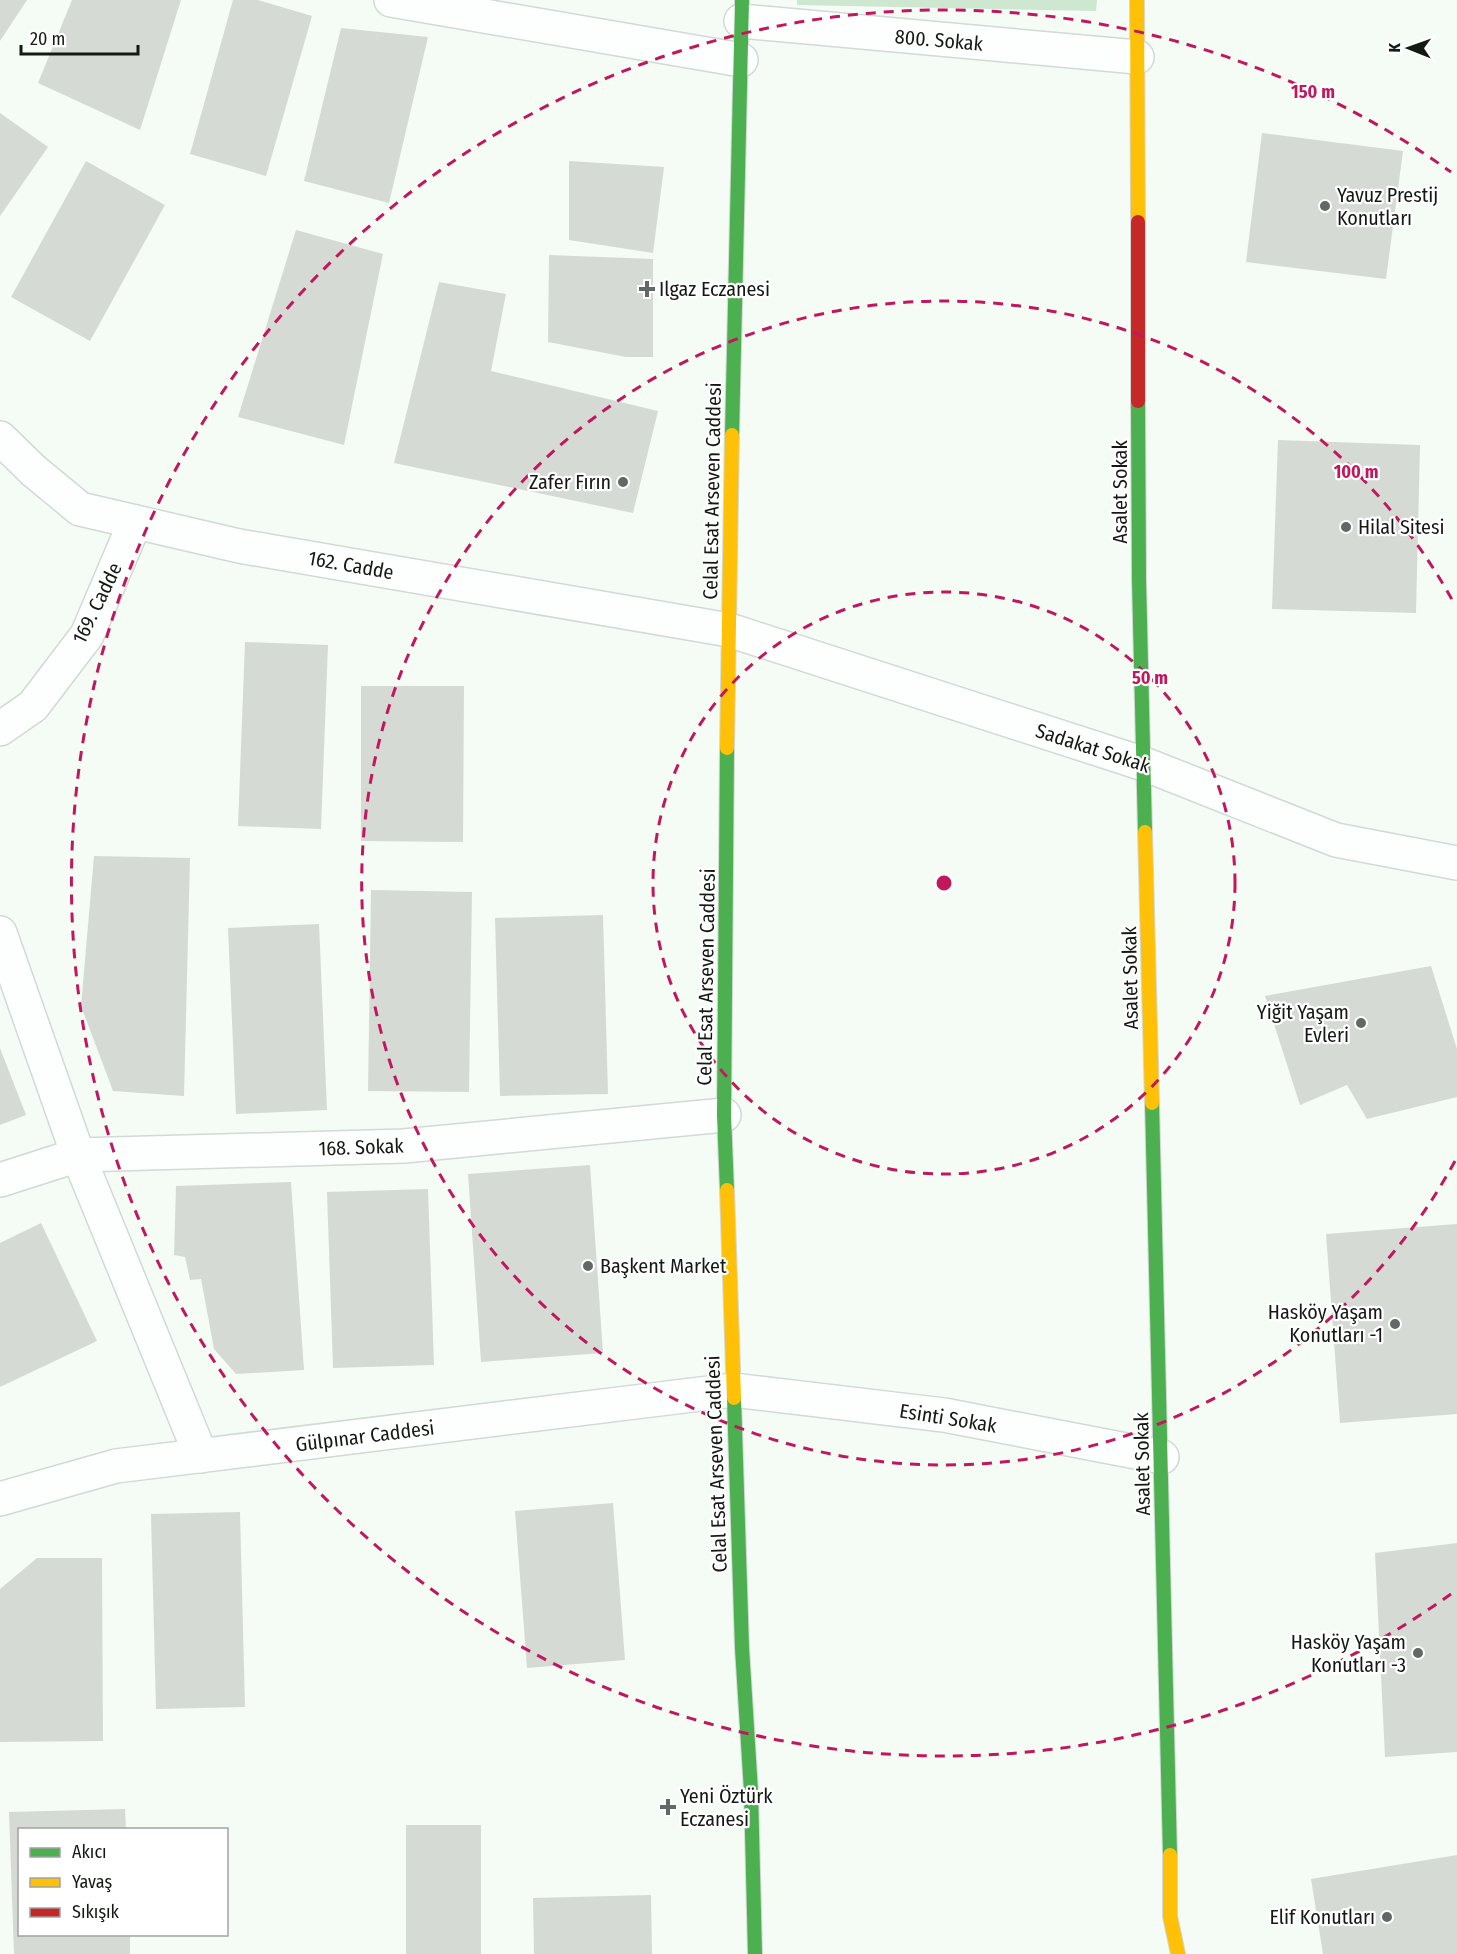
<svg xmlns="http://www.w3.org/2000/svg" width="1457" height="1954" viewBox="0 0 1457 1954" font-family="'Fira Sans Condensed',sans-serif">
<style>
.green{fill:#cee7d1}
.building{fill:#d5dad5}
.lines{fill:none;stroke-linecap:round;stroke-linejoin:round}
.street-casing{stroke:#d3d9d4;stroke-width:36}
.fast-casing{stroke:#d3d9d4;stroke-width:16}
.slow-casing{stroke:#d3d9d4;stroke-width:16}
.jam-casing{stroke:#d3d9d4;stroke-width:16}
.street{stroke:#fdfffe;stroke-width:33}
.fast{stroke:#4caf50;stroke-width:14}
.slow{stroke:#ffc107;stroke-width:14}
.jam{stroke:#c62828;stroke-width:14}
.ring{fill:none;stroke:#c2185b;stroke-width:3;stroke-dasharray:10 8}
.poi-dot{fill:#626863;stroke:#fff;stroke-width:2}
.labels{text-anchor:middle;stroke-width:4.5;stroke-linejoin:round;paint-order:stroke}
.street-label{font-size:20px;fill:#141914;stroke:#fff}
.poi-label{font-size:20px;fill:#141914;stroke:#fff;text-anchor:start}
.centre{fill:#c2185b;stroke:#fff;stroke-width:3}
.ring-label{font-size:18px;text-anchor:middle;font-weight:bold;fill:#c2185b;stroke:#fff;stroke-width:4.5;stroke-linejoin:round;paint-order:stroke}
</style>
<rect width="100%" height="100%" fill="#f4fcf5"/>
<polygon class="green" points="797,0 1097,0 1096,11 797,5"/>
<g class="building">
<polygon points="0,0 27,0 0,41"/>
<polygon points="72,0 181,0 140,130 38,83"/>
<polygon points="233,0 258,0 312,16 266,176 190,154"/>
<polygon points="341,28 428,37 389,203 304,181"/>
<polygon points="0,113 48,147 0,216"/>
<polygon points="1262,133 1403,151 1386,279 1246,262"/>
<polygon points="86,161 165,205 90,341 11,297"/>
<polygon points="569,161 664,167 653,253 569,240"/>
<polygon points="296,230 383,254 344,445 238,417"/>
<polygon points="549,255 653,259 653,357 626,357 548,342"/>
<polygon points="439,282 506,294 491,371 658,411 633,513 394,463"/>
<polygon points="1278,440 1420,445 1416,613 1272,609"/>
<polygon points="245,642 328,645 321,829 238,826"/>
<polygon points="361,686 464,686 463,842 361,841"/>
<polygon points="94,856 190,858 184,1096 113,1091 81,1006"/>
<polygon points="371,890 472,892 469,1092 368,1091"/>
<polygon points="603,915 608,1094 500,1096 495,918"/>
<polygon points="319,924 327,1110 236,1114 228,928"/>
<polygon points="1431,966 1457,1049 1457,1097 1367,1119 1347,1085 1300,1105 1265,996"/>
<polygon points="0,1048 26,1115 0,1125"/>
<polygon points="590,1165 603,1353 481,1362 468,1174"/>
<polygon points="291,1182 304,1370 236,1374 214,1349 201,1279 190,1280 185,1257 174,1255 176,1186"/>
<polygon points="428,1189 434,1365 333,1368 327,1192"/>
<polygon points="41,1223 97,1341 0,1387 0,1243"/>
<polygon points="1457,1224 1457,1414 1340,1423 1326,1234"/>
<polygon points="613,1503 625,1660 527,1668 515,1511"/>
<polygon points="240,1512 245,1707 156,1709 151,1514"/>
<polygon points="1457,1543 1457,1752 1385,1757 1375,1553"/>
<polygon points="37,1558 102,1558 103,1741 0,1742 0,1589"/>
<polygon points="125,1809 126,1830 20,1830 20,1934 130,1934 130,1954 14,1954 9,1812"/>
<rect x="406" y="1825" width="75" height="129"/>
<polygon points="1457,1855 1457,1954 1323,1954 1311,1879"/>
<polygon points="651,1895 652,1954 534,1954 533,1898"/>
</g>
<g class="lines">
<defs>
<g id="street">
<polyline points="391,0 741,60"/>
<polyline points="741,21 1137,57"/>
<polyline points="0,438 34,471 80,509 239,546 729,630 1144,764 1336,840 1457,863"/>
<polyline points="0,729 33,706 87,635 135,522"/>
<polyline points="0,933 78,1155 201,1456"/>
<polyline points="0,1180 78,1155 404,1146 724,1115"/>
<polyline points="0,1499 116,1466 733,1390 944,1415 1162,1457"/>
</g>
<g id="fast">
<polyline points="1138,401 1139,580 1145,832"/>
<polyline points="732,435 742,0"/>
<polyline points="1152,1103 1170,1855"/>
<polyline points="727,1190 724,1115 727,748"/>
<polyline points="734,1398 742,1648 751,1791 755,1954"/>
</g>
<g id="slow">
<polyline points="1137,0 1138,222"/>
<polyline points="727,748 732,435"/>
<polyline points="1145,832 1152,1103"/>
<polyline points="727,1190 734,1398"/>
<polyline points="1170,1855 1170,1916 1178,1954"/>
</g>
<polyline id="jam" points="1138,222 1138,401"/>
</defs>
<use href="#street" class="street-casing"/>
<use href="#fast" class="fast-casing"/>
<use href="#slow" class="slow-casing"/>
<use href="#jam" class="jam-casing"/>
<use href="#street" class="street"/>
<use href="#fast" class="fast"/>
<use href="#slow" class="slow"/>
<use href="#jam" class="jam"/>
</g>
<g class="ring">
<circle cx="944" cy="883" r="291"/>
<path d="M1455 1161A582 582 0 1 1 1455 605"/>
<path d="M1451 1594A873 873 0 1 1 1451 172"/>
</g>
<g class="poi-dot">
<circle cx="1325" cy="206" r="6"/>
<path d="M644 280h6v6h6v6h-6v6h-6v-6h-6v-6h6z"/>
<circle cx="623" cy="482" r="6"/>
<circle cx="1346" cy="527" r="6"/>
<circle cx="1361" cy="1023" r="6"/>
<circle cx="588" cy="1266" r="6"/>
<circle cx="1395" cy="1324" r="6"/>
<circle cx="1418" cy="1653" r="6"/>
<path d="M665 1798h6v6h6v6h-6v6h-6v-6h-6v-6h6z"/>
<circle cx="1387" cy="1917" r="6"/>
</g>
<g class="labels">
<g class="street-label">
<text transform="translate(939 40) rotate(5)" y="7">800. Sokak</text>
<text transform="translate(712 491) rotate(-89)" y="7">Celal Esat Arseven Caddesi</text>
<text transform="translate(1120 492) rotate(-90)" y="7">Asalet Sokak</text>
<text transform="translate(351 565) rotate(10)" y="7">162. Cadde</text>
<text transform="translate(97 603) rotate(-64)" y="7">169. Cadde</text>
<text transform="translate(1093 748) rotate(18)" y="7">Sadakat Sokak</text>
<text transform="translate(706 977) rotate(-89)" y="7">Celal Esat Arseven Caddesi</text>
<text transform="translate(1130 978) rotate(-91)" y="7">Asalet Sokak</text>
<text transform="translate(361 1147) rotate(-2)" y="7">168. Sokak</text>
<text transform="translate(948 1418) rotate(9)" y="7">Esinti Sokak</text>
<text transform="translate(365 1436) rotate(-7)" y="7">Gülpınar Caddesi</text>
<text transform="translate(716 1464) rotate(-92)" y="7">Celal Esat Arseven Caddesi</text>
<text transform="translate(1142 1464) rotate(-91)" y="7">Asalet Sokak</text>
</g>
<g class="poi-label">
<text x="1337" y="202">Yavuz Prestij<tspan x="1337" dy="23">Konutları</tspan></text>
<text x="659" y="296">Ilgaz Eczanesi</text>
<text x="611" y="489" text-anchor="end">Zafer Fırın</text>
<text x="1358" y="534">Hilal Sitesi</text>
<text x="1349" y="1019" text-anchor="end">Yiğit Yaşam<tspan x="1349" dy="23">Evleri</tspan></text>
<text x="600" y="1273">Başkent Market</text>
<text x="1383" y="1319" text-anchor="end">Hasköy Yaşam<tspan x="1383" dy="23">Konutları -1</tspan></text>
<text x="1406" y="1649" text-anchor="end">Hasköy Yaşam<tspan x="1406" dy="23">Konutları -3</tspan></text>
<text x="680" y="1803">Yeni Öztürk<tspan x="680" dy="23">Eczanesi</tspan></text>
<text x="1375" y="1924" text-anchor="end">Elif Konutları</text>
</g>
</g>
<circle cx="944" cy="883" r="9" class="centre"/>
<g class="ring-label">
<text x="1313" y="98">150 m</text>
<text x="1356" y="478">100 m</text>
<text x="1150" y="684">50 m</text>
</g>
<rect x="18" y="1828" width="210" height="108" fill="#ffffff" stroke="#a1a3a1" stroke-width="1.5"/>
<rect x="30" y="1848" width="30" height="9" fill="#4caf50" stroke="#a1a3a1" stroke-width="1.5"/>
<text x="72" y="1858" font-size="18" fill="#141914">Akıcı</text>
<rect x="30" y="1878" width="30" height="9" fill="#ffc107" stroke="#a1a3a1" stroke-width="1.5"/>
<text x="72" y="1888" font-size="18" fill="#141914">Yavaş</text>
<rect x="30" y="1908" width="30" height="9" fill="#c62828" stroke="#a1a3a1" stroke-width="1.5"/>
<text x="72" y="1918" font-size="18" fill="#141914">Sıkışık</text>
<g transform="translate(1409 48) rotate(271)" stroke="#ffffff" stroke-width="4.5" paint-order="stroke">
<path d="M0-4.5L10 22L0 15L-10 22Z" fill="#141914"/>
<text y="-9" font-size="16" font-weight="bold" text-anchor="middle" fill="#141914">K</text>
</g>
<path d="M21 45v9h117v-9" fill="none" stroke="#141914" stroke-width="3"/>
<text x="30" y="45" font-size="18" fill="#141914" stroke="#ffffff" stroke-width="4.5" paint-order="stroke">20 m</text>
</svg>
